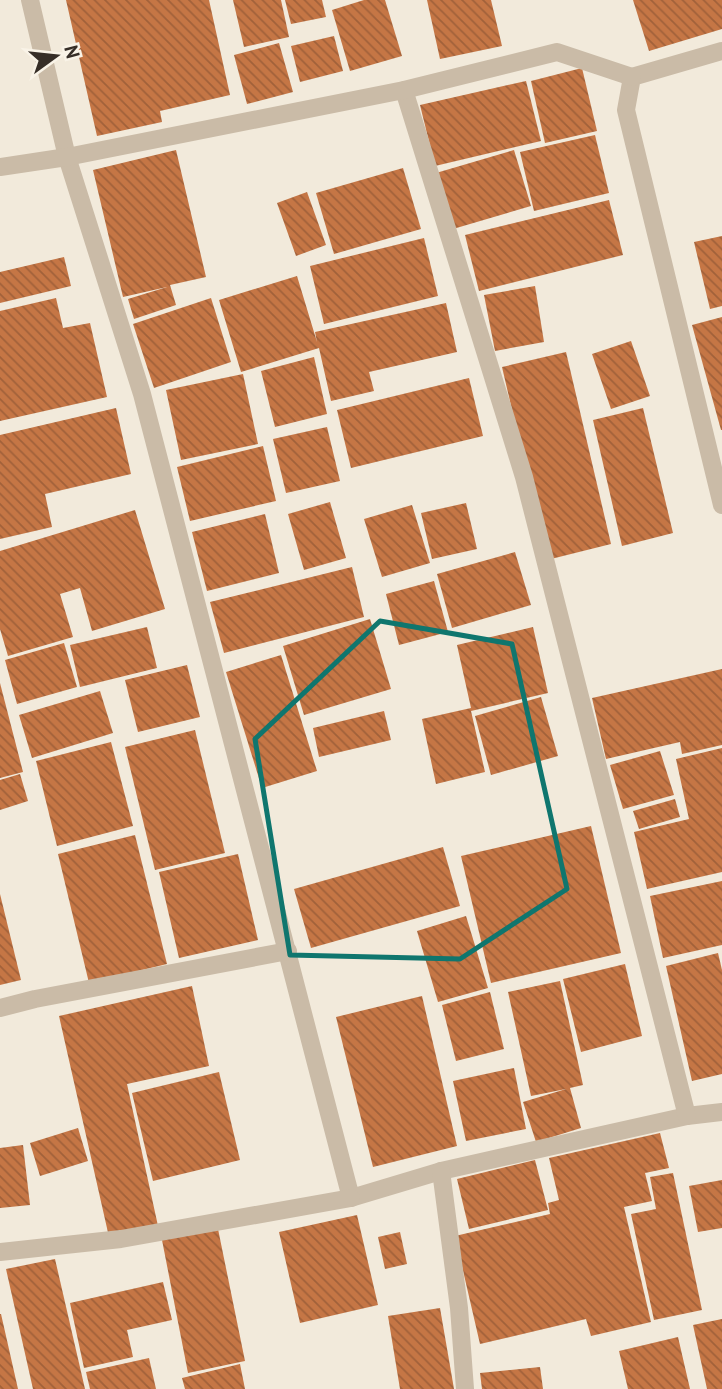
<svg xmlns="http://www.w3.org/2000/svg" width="722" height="1389" viewBox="0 0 722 1389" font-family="'PT Sans',sans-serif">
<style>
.building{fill:url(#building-back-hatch)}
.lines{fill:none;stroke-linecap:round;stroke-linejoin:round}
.minor{stroke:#cabba7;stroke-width:18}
.marked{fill:none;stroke:#0f766e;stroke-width:5;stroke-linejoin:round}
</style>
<defs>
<pattern id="building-back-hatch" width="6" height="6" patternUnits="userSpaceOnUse" patternTransform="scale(1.75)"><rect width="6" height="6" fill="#c57645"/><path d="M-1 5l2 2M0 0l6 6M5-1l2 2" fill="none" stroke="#a1613a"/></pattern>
</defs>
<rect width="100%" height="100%" fill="#f2eadb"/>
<g class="building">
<polygon points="66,0 209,0 230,95 160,111 162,122 97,136"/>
<polygon points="233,0 281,0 289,37 244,47"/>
<polygon points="285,0 322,0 326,17 291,24"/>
<polygon points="364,0 385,0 402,56 350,71 332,10"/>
<polygon points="427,0 491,0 502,46 440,59"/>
<polygon points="633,0 722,0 722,29 649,51"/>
<polygon points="334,36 343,71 300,82 291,46"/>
<polygon points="279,43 293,92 247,104 234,55"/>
<polygon points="582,68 597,131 545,143 531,81"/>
<polygon points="526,81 541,141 435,166 420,105"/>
<polygon points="595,135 609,193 534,211 520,152"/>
<polygon points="176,150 206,277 170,285 176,305 134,319 128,299 167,287 123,297 93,170"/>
<polygon points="514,150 531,206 453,229 436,173"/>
<polygon points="403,168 421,229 334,254 316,193"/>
<polygon points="307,192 326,245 296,256 277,203"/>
<polygon points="609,200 623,255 479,291 465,235"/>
<polygon points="722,236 722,306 710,309 694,242"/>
<polygon points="424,238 438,296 324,324 310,266"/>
<polygon points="64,257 71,286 0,303 0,272"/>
<polygon points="297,276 317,342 315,332 446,303 457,352 369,372 374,391 331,401 319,348 241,372 219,300"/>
<polygon points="535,286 544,342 495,351 484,295"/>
<polygon points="56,298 63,328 90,323 107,397 0,421 0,311"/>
<polygon points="211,298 231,362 154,388 133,324"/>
<polygon points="722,317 722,430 721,430 692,325"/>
<polygon points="631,341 650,396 611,409 592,354"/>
<polygon points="566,352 611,544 547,560 502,367"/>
<polygon points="314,357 327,414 275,427 261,371"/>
<polygon points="243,374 258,444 181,460 166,390"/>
<polygon points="469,378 483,436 351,468 337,410"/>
<polygon points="116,408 131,474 45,494 52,527 0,539 0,435"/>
<polygon points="643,408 673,533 622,546 593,420"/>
<polygon points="327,427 340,481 286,493 273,439"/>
<polygon points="263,446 276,501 190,521 177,467"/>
<polygon points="330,502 346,558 304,570 288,514"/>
<polygon points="466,503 477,549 432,559 421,513"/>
<polygon points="412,505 430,563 382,577 364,519"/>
<polygon points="135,510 165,609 92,631 80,588 60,594 73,637 8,656 0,629 0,551"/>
<polygon points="265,514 279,573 207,591 192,532"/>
<polygon points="515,552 531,605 452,628 437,574"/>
<polygon points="352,567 364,617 224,653 210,602"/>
<polygon points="434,581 448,632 399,645 386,594"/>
<polygon points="370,619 391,689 304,715 283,646"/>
<polygon points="147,627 157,668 80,687 70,645"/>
<polygon points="533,627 548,693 471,711 485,772 436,784 422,719 471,708 457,645"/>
<polygon points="64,643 77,687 17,704 5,660"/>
<polygon points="281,655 317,771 262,788 226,672"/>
<polygon points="187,665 200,717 138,732 125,680"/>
<polygon points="722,669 722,745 682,754 680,742 606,759 592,698"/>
<polygon points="0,683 23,772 0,778"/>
<polygon points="100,691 113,733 32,758 19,715"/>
<polygon points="541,697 558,756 491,775 475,716"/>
<polygon points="384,711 391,740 319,757 313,728"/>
<polygon points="195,730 225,853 155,870 125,747"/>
<polygon points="111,742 133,826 57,846 36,761"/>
<polygon points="722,748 722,872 647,889 634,832 689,819 676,759"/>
<polygon points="660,751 674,795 623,809 610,765"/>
<polygon points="20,774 28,801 0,810 0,780"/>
<polygon points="675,799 680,817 639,829 633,811"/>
<polygon points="591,826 621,953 491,983 461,856"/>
<polygon points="135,835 167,964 89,983 58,854"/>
<polygon points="443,847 460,906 311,948 294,889"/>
<polygon points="238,854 258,940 179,958 159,872"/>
<polygon points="722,881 722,945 663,958 650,896"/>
<polygon points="0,894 21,980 0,985"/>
<polygon points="466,916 488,988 438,1002 417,931"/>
<polygon points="718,953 722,970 722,1074 692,1081 666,966"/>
<polygon points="625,964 642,1036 581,1052 563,979"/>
<polygon points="560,981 583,1085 570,1088 581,1128 536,1142 523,1102 566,1089 531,1096 508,992"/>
<polygon points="192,986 209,1066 127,1084 158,1226 109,1237 59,1016"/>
<polygon points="490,992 504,1049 456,1061 442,1005"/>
<polygon points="422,996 457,1146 373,1167 336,1017"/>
<polygon points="514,1068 526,1129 466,1141 453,1081"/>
<polygon points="219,1072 240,1160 153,1181 132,1093"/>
<polygon points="78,1128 88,1161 40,1176 30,1143"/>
<polygon points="660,1133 669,1168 645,1173 652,1201 624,1207 651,1322 591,1336 586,1319 480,1344 455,1236 550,1214 548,1203 559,1200 549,1158"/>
<polygon points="23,1145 30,1205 0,1208 0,1148"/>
<polygon points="535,1160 548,1210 469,1229 457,1179"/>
<polygon points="673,1173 702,1310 654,1320 631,1214 656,1209 650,1177"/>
<polygon points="722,1180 722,1228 698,1232 689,1186"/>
<polygon points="357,1215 378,1305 300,1323 279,1232"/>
<polygon points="218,1229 245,1361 188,1373 162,1240"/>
<polygon points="400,1232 407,1264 385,1269 378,1237"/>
<polygon points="55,1259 85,1389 33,1389 6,1269"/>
<polygon points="163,1282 172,1320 127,1330 133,1357 84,1368 70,1303"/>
<polygon points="440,1308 454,1389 400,1389 388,1316"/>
<polygon points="0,1314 1,1314 18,1389 0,1389"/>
<polygon points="722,1319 722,1389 707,1389 693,1325"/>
<polygon points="678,1337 690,1389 628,1389 619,1351"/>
<polygon points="149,1358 156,1389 90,1389 86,1372"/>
<polygon points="240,1364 245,1389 185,1389 182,1378"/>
<polygon points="540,1367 543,1389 482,1389 480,1373"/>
</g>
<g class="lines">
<g class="minor">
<polyline points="30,0 67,157 142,394 351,1198 441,1171 687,1116 722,1112"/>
<polyline points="722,51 632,77 626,110 722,505"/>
<polyline points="404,90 524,477 687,1116"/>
<polyline points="0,167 67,157 404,90 557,52 632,77"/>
<polyline points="0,1008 35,999 288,951"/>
<polyline points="441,1171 459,1308 465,1389"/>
<polyline points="0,1252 121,1239 351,1198"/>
</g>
</g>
<path class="marked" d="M380 621 512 644 567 889 460 959 290 955 255 739Z"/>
<g transform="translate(56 56) rotate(75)" stroke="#f9f3e7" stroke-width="5" paint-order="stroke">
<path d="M0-5L12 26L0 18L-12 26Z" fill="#362e27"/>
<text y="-10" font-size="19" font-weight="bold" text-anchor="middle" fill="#362e27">N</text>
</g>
</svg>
